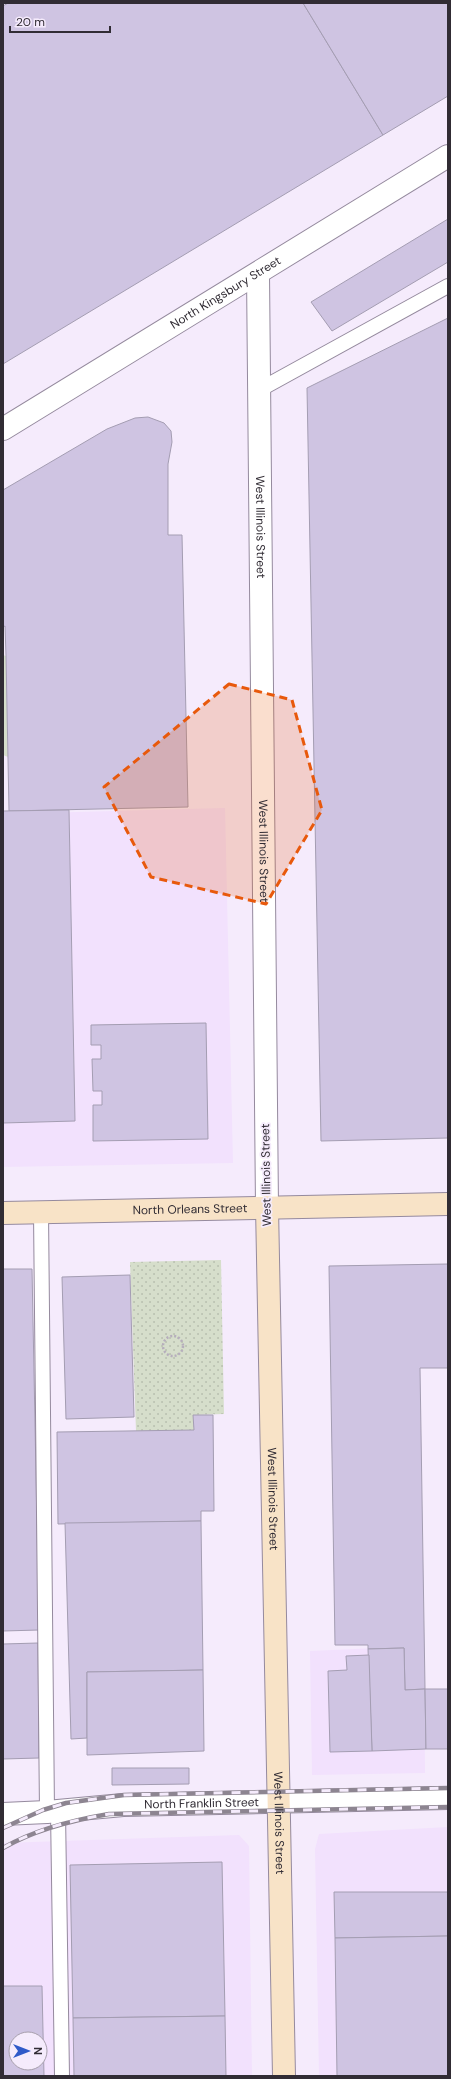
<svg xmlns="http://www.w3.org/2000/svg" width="451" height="2079" viewBox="0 0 451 2079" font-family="'DM Sans',sans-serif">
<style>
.built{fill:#f2e1fd;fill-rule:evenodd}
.grass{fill:#d6decb}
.garden{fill:url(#garden-dots)}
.building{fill:#cfc4e2;stroke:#a49db2;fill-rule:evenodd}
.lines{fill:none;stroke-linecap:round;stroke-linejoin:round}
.service-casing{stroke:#958a9e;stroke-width:16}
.minor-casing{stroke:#958a9e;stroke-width:24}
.tertiary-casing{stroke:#958a9e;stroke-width:24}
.secondary-casing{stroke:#958a9e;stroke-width:24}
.path{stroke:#b6aebc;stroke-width:2.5;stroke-dasharray:2 2;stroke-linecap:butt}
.service{stroke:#fff;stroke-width:14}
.minor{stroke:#fff;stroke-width:22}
.tertiary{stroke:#fff;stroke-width:22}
.secondary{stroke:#f8e3c7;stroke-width:22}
.rail-casing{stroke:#8d8591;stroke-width:4.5}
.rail{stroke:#f5ebfc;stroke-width:3;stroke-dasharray:9;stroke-linecap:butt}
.marked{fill:#e8590c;fill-opacity:0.2;stroke:#e8590c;stroke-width:3;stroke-dasharray:8 5;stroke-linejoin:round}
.labels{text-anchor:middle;stroke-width:3.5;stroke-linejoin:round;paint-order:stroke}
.street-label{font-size:12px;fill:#312c34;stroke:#f5ebfc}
</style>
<defs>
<pattern id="garden-dots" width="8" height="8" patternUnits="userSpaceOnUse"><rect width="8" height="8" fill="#d6decb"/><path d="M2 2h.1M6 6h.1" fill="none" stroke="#b8bfaf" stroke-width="1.8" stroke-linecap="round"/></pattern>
</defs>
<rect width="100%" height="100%" fill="#f5ebfc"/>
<g class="built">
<polygon points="225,808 233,1163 3,1167 3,814"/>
<polygon points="424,1646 425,1773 312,1775 310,1651"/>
<polygon points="448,1827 448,2076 319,2076 315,1849 319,1834"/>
<path d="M239 1835 249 1846 252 2076H3V1843ZM16 2039H40V2063H16Z"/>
</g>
<polygon class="grass" points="3,655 6,656 8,757 3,755"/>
<polygon class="garden" points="221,1260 224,1414 193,1415 194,1430 136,1431 130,1262"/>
<g class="building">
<polygon points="8,3 303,3 383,135 3,364 3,6"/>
<polygon points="303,3 448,3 448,96 383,135"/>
<polygon points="448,219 448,262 332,331 311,302"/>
<polygon points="448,318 448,1138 321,1141 307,388"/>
<polygon points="148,417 164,423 171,431 172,442 168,464 168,535 182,535 188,807 9,811 6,656 5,626 3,627 3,490 107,429 135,418"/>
<polygon points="69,810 75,1121 3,1123 3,811"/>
<polygon points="206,1023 208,1139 93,1141 93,1105 102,1105 102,1091 93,1091 92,1059 101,1059 101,1045 91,1045 91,1025"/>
<polygon points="448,1264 448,1368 420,1368 425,1689 405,1690 404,1648 368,1649 368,1645 335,1645 329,1266"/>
<polygon points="3,1269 32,1269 39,1630 3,1631"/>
<polygon points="130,1275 134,1417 66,1419 62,1277"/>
<polygon points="193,1415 213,1415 214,1511 201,1511 201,1521 58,1524 57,1432 194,1430"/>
<polygon points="201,1521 203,1670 87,1672 87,1738 71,1739 65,1523"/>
<polygon points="38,1643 39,1758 3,1759 3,1644"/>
<polygon points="404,1648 405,1690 425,1689 426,1749 372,1751 368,1649"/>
<polygon points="369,1655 372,1751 330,1752 328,1671 347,1670 346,1656"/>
<polygon points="203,1670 204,1751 87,1755 87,1672"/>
<polygon points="425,1689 448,1689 448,1749 426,1749"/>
<polygon points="112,1768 189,1768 189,1784 112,1785"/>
<polygon points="222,1862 225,2016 73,2018 70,1865"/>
<polygon points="334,1892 448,1892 448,1936 335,1938"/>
<polygon points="448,1936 448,2076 337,2076 335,1938"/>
<path d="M3 1986H42L44 2076H3ZM16 2039H40V2063H16Z"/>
<polygon points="225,2016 226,2076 74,2076 73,2018"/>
</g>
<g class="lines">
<defs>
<g id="service">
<polyline points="259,390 448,286"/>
<polyline points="41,1212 47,1812"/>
<polyline points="58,1812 62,2076"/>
</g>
<g id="minor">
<path id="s1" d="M3 1814 47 1812 123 1805 448 1798"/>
</g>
<g id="tertiary">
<path id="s2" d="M258 274 267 1207"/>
<path id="s3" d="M3 429 448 156"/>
</g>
<g id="secondary">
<path id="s4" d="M267 1207 284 2076"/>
<path id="s5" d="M3 1213 448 1204"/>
</g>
</defs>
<use href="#service" class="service-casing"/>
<use href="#minor" class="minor-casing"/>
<use href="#tertiary" class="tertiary-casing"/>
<use href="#secondary" class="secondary-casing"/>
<circle class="path" cx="173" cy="1346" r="10"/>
<use href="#service" class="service"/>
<use href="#minor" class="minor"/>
<use href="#tertiary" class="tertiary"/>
<use href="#secondary" class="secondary"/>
<defs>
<g id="rail">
<polyline points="3,1828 43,1810 66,1803 124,1795 448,1788"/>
<path d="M3 1848C36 1829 73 1820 109 1814L448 1807"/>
</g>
</defs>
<use href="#rail" class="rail-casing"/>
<use href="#rail" class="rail"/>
</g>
<path class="marked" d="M229 684 292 700 322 810 266 904 151 877 104 787Z"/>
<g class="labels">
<g class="street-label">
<text dy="4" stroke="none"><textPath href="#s3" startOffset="261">North Kingsbury Street</textPath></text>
<text dy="4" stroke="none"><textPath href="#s2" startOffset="253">West Illinois Street</textPath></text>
<text dy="4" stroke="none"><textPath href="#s2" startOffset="577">West Illinois Street</textPath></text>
<text transform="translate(266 1175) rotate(-91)" y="4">West Illinois Street</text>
<text dy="4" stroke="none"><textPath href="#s5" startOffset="187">North Orleans Street</textPath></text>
<text dy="4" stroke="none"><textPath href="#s4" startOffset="292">West Illinois Street</textPath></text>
<text dy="4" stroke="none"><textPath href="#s1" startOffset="199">North Franklin Street</textPath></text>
<text dy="4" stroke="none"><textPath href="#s4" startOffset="616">West Illinois Street</textPath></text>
</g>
</g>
<rect width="451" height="2079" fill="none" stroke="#312c34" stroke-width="8"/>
<g transform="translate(28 2051) rotate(90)"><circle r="19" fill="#f5ebfc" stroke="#a79fac"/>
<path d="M0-3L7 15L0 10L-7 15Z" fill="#2f5ac9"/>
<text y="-6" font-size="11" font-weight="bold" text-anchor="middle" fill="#312c34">N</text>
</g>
<path d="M10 26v6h100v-6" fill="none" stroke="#312c34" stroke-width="2"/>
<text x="16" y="26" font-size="12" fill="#312c34" stroke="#f5ebfc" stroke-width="3" paint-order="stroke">20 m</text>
</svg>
